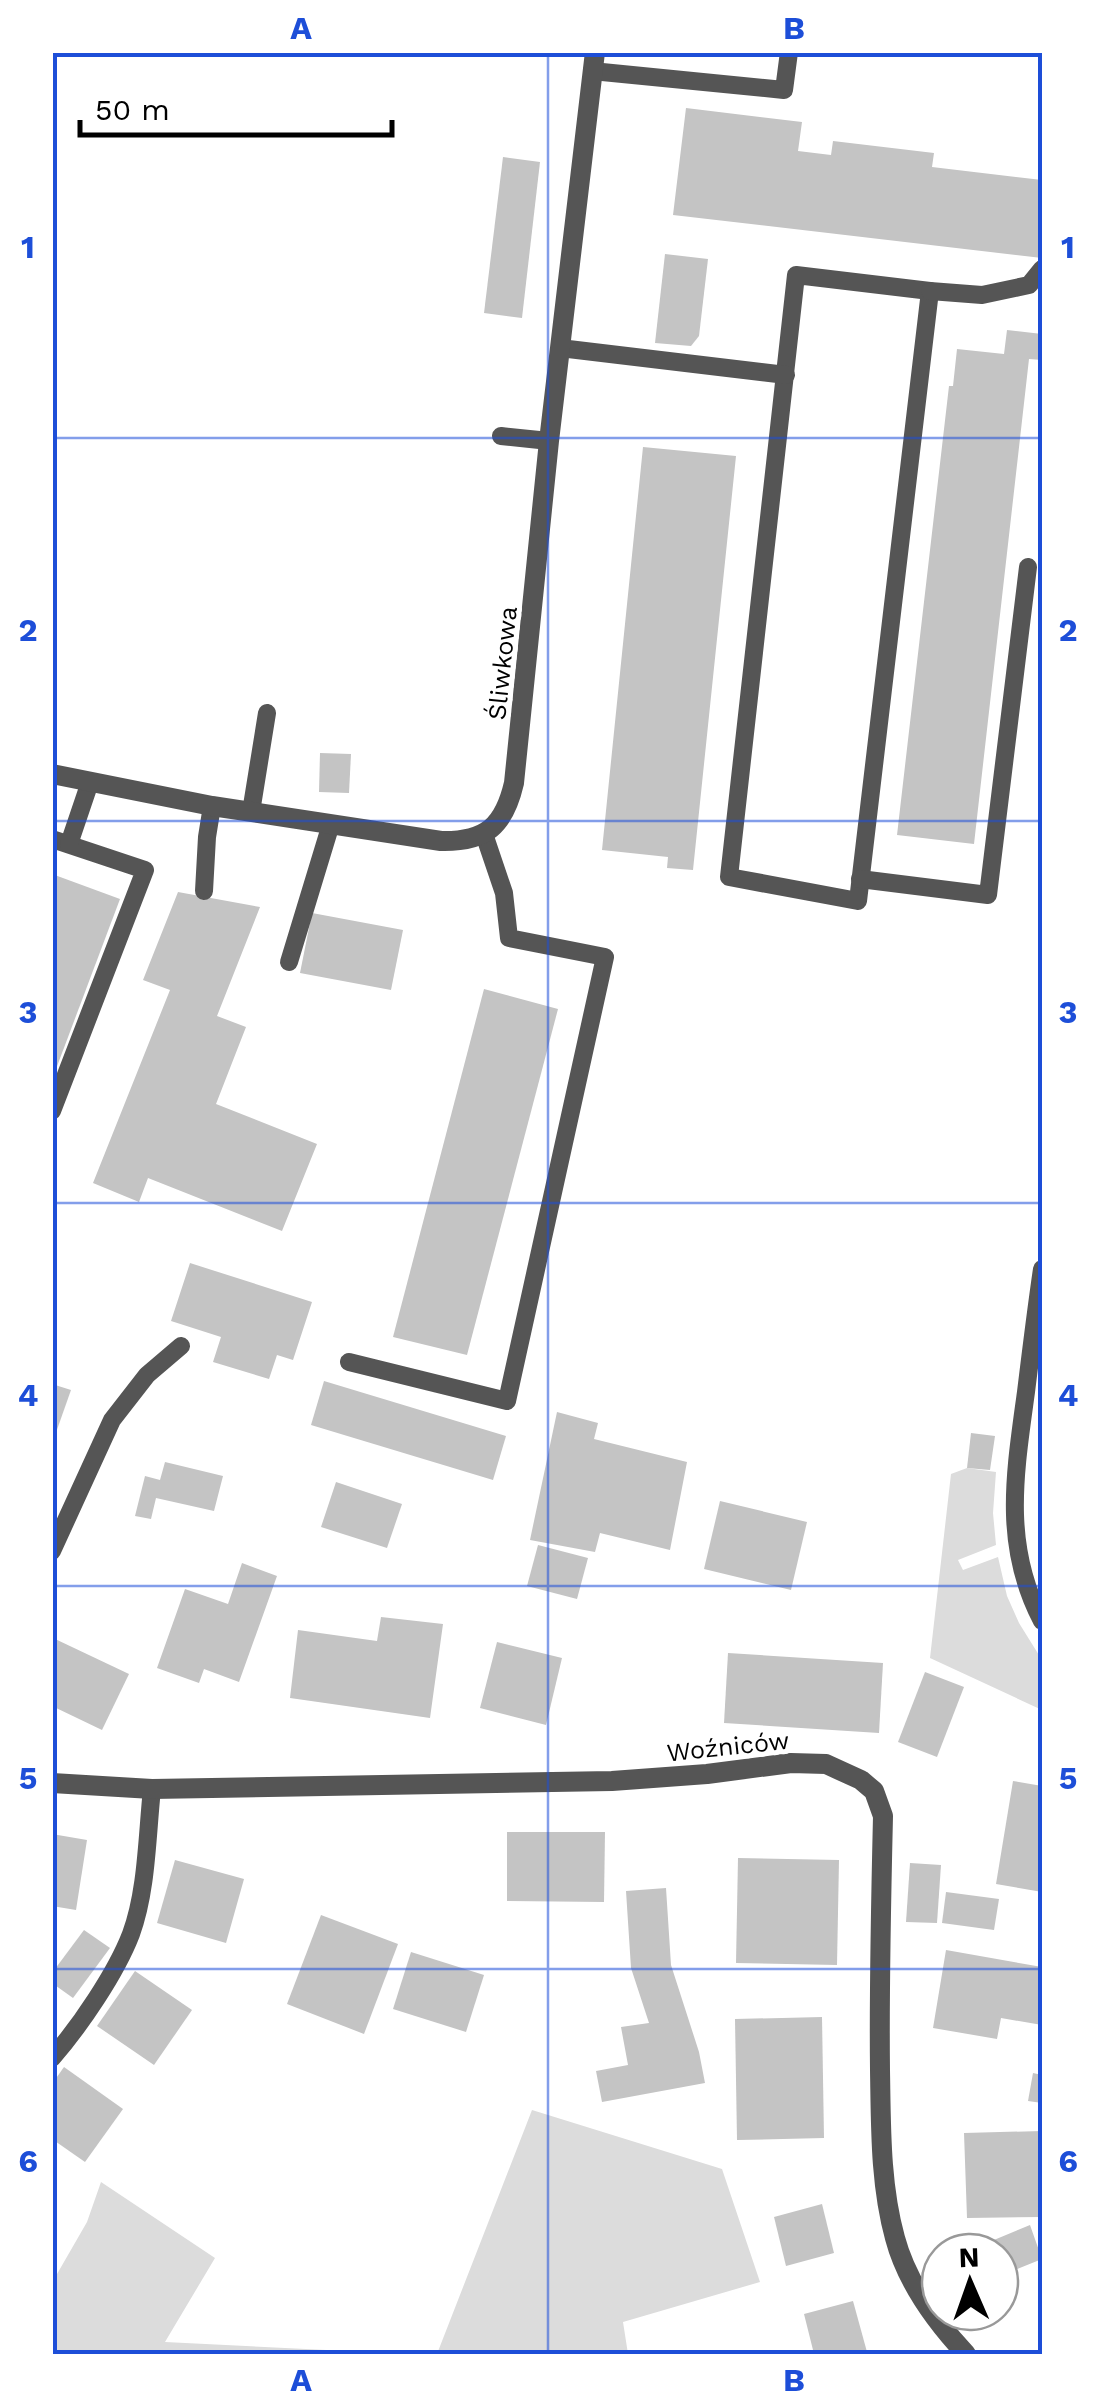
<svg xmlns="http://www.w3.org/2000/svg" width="1095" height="2407" viewBox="0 0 1095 2407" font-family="'Work Sans',sans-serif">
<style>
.green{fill:#dcdcdc}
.building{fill:#c4c4c4}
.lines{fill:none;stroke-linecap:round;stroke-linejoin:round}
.service{stroke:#555;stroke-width:18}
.minor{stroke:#555;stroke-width:20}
.grid{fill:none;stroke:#1d4ed8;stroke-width:2.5;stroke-opacity:0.55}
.labels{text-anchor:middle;stroke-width:10;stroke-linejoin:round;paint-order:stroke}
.street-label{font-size:25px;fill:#000;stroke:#fff}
.neatline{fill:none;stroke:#1d4ed8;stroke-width:4}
.grid-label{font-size:32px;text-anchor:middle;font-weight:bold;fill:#1d4ed8}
</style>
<rect width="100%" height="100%" fill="#fff"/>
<g class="green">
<polygon points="967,1468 996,1472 993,1513 996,1545 958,1560 963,1570 998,1557 1007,1596 1019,1623 1042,1660 1042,1710 930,1658 951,1474"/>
<polygon points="532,2110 722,2169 760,2282 623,2322 628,2354 437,2354"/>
<polygon points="101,2182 215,2258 165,2342 409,2354 53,2354 53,2281 87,2222"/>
</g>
<g class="building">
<polygon points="686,108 802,122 798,151 831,155 833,141 934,153 932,167 1042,180 1042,258 673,215"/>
<polygon points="503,157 540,162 522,318 484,313"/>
<polygon points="665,254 708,259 699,336 691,346 655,343"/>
<polygon points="1007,330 1042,334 1042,360 1029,359 974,844 897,835 949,386 953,386 957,349 1004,354"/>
<polygon points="643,447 736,456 693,870 667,868 668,857 602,850"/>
<polygon points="320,753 351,754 349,793 319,792"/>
<polygon points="52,874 120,899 53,1077 52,1077"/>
<polygon points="178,892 260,907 217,1016 246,1027 216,1104 317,1144 282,1231 148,1178 139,1202 93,1183 170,990 143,980"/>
<polygon points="312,913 403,930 391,990 300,973"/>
<polygon points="484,989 558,1009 467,1355 393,1337"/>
<polygon points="190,1263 312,1302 293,1360 277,1355 269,1379 213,1362 221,1337 171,1321"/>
<polygon points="324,1381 506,1436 493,1480 311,1425"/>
<polygon points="52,1384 71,1390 53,1441 52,1441"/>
<polygon points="557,1412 598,1423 594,1439 687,1462 670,1550 600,1533 595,1552 530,1540"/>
<polygon points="971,1433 995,1436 990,1470 967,1468"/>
<polygon points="165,1462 223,1476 214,1511 156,1498 151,1519 135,1516 145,1476 160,1480"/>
<polygon points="336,1482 402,1504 387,1548 321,1527"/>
<polygon points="720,1501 807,1522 791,1590 704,1569"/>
<polygon points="538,1545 588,1558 577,1599 527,1586"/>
<polygon points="242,1563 277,1576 239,1682 204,1669 199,1683 157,1668 185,1589 228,1604"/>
<polygon points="381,1617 443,1624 430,1718 290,1698 298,1630 377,1641"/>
<polygon points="53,1638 129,1674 102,1730 52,1706"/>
<polygon points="497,1642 562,1658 546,1725 480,1708"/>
<polygon points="728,1653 883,1663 879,1733 724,1723"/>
<polygon points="925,1672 964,1687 937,1757 898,1742"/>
<polygon points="1013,1781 1042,1786 1042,1892 996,1884"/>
<polygon points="507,1832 605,1832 604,1902 507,1901"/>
<polygon points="52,1834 87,1840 76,1910 52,1906"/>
<polygon points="738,1858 839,1860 837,1965 736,1963"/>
<polygon points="175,1860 244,1879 226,1943 157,1923"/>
<polygon points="910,1863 941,1865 937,1923 906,1922"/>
<polygon points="666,1888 671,1965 699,2052 705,2083 602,2102 596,2071 628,2065 621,2027 649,2023 631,1968 626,1891"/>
<polygon points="946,1892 999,1899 994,1930 942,1923"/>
<polygon points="321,1915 398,1944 364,2034 287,2004"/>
<polygon points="84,1930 110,1948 73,1998 52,1983 52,1973"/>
<polygon points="946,1950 1042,1967 1042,2025 1001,2018 997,2039 933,2028"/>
<polygon points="411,1952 484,1975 466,2032 393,2009"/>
<polygon points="135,1971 192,2010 154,2065 97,2026"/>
<polygon points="822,2017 824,2138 737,2140 735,2019"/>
<polygon points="64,2067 123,2109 85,2162 52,2139 52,2084"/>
<polygon points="1033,2073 1042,2075 1042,2103 1028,2101"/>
<polygon points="1042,2131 1042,2171 1040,2171 1041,2217 967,2218 964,2133"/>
<polygon points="822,2204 834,2253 786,2266 774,2217"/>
<polygon points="1030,2225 1042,2259 1000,2276 1000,2252 965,2252"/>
<polygon points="853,2301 867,2352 857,2354 814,2354 804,2314"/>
</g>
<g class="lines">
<g class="service">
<polyline points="592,71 784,90 789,52"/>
<polygon points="796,275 930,291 858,901 729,877"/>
<polyline points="930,291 982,295 1029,285 1042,269"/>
<polyline points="560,348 786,375"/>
<polyline points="501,436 549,441"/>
<polyline points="251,812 267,713"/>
<polyline points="52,839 145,870 52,1111"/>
<polyline points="69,844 90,782"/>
<polyline points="860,879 988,895 1028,567"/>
<polyline points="204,891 207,837 212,806"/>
<polyline points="289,962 331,824"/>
<path d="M1042 1269C1036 1310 1031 1351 1026 1392 1015 1473 1002 1545 1042 1621"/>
<polyline points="349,1362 507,1401 605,957 509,938 504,893 484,834"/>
<polyline points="52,1551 112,1420 147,1375 181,1346"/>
<path d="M52 2058C80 2026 116 1973 131 1934 147 1891 147 1835 152 1789"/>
</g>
<g class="minor">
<path d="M52 774 212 806 441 841C486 842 504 826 514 783L549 441 595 52"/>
<path d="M52 1783 152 1789 612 1781 707 1774 791 1763 826 1764 861 1780 874 1791 883 1816C881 1901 879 1985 880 2070 881 2125 880 2184 895 2238 907 2283 935 2321 966 2354"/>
</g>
</g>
<path class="grid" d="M548 52V2354M52 438H1042M52 821H1042M52 1203H1042M52 1586H1042M52 1969H1042"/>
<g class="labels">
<g class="street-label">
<text transform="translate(502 663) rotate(-84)" y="9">Śliwkowa</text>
<text transform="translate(728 1746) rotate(-6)" y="9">Woźniców</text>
</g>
</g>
<rect width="1095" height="2407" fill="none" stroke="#ffffff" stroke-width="110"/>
<g transform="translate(970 2282) rotate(358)"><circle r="48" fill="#ffffff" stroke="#999999" stroke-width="2.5"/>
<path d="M0-8L18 38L0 25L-18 38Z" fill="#000000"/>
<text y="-15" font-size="28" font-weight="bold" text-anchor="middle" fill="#000000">N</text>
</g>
<path d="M80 120v15h312v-15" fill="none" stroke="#000000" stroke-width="5"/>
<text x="95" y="120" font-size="30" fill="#000000" stroke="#ffffff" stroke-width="8" paint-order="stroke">50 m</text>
<rect x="55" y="55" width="985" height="2297" class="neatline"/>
<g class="grid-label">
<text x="301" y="39">A</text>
<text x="794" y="39">B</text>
<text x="28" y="258">1</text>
<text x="1068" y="258">1</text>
<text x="28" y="641">2</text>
<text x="1068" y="641">2</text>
<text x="28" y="1023">3</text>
<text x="1068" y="1023">3</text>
<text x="28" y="1406">4</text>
<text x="1068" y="1406">4</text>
<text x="28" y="1789">5</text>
<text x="1068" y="1789">5</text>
<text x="28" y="2172">6</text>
<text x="1068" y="2172">6</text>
<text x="301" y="2391">A</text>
<text x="794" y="2391">B</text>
</g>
</svg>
